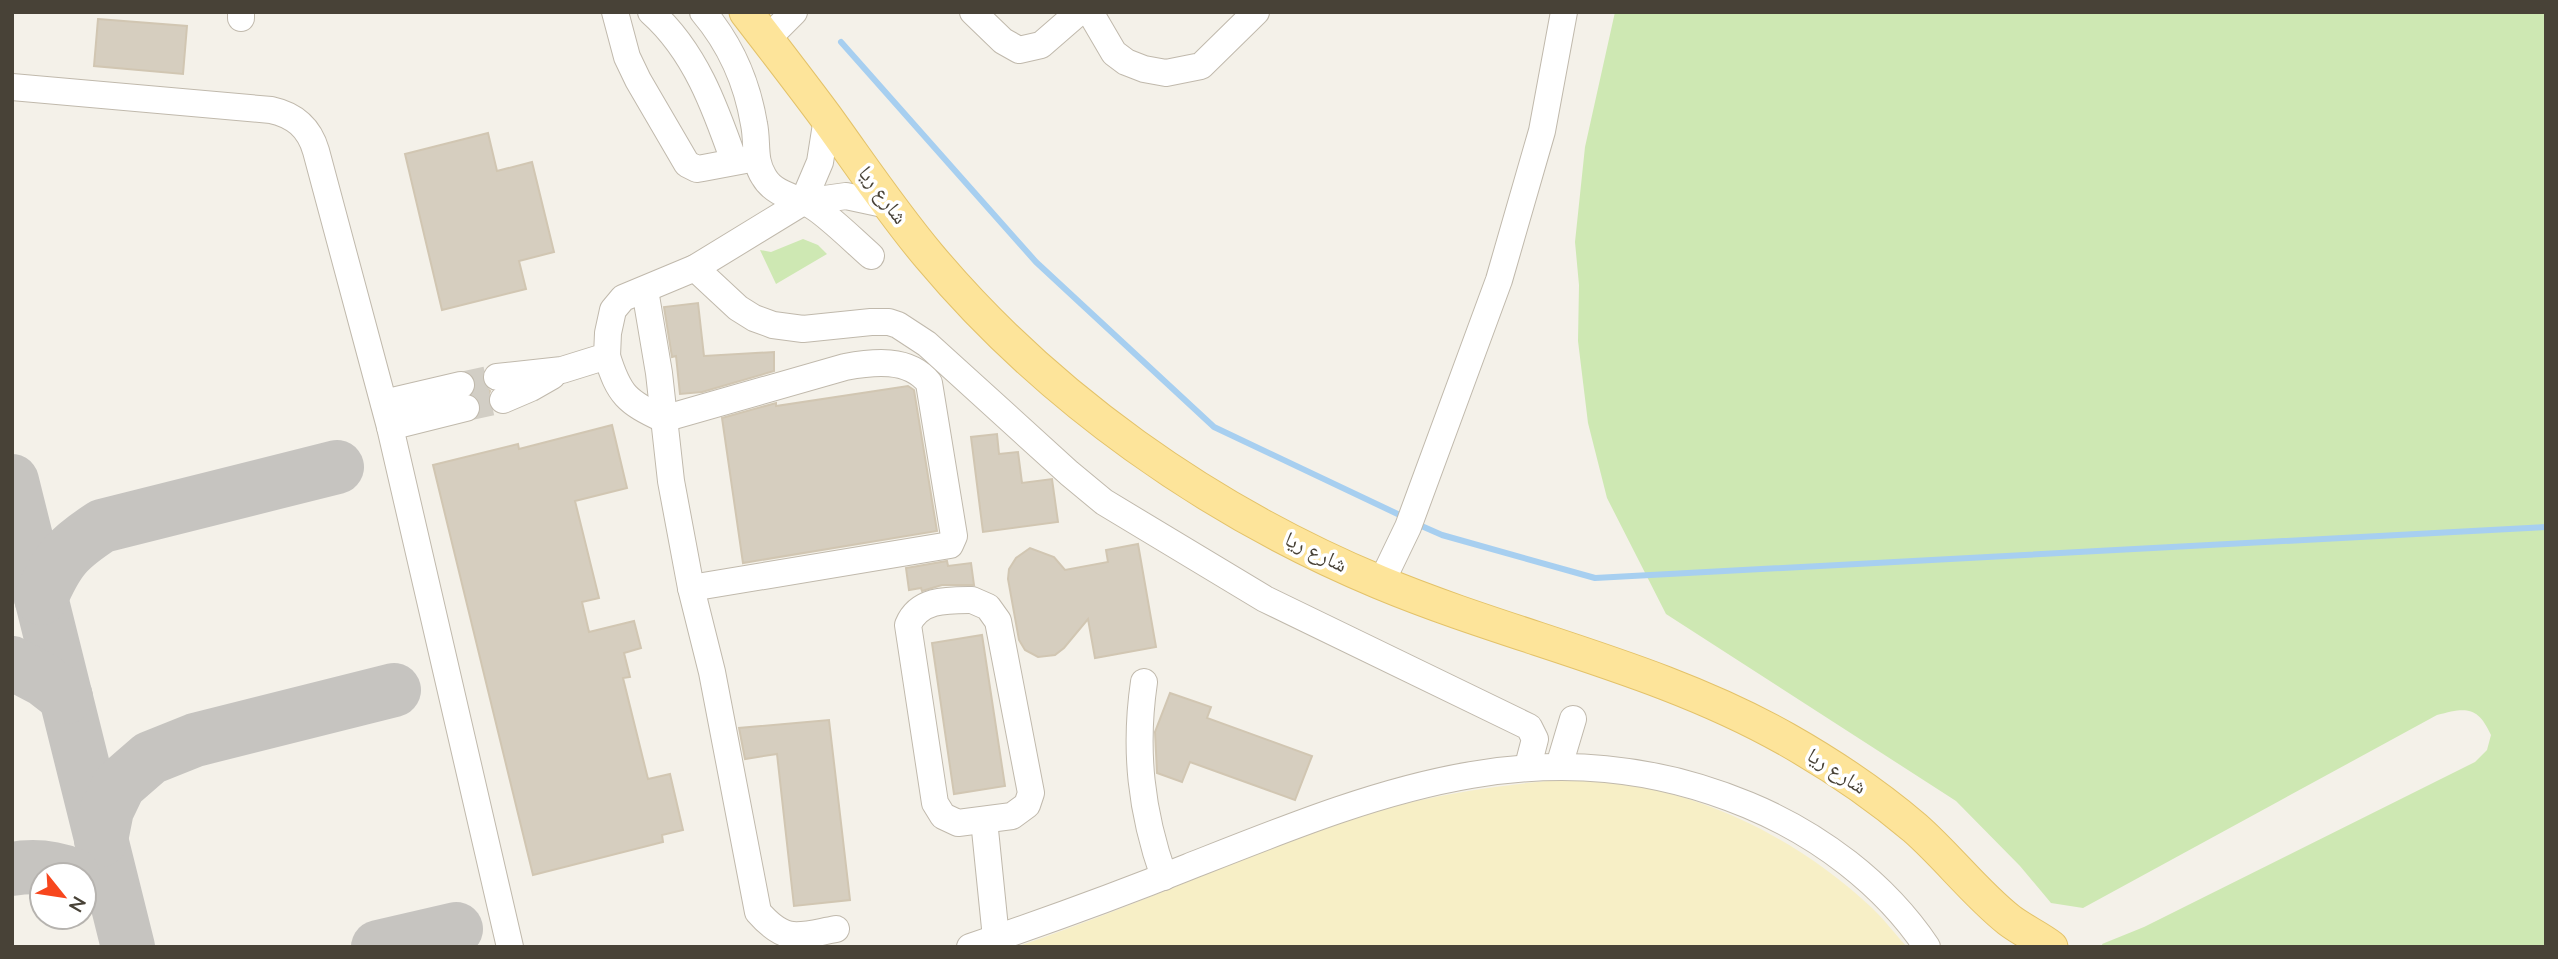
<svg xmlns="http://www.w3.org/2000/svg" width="2558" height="959" viewBox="0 0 2558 959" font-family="Mulish,'Noto Naskh Arabic',sans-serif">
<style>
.green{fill:#cee8b3}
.sand{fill:#f7efc6}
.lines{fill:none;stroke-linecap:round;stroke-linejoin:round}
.stream{stroke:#a7cff0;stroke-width:6}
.taxiway{stroke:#c6c4c0;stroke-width:54}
.building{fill:#d6cebf;stroke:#d1c6b2;stroke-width:2}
.minor-tunnel{stroke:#d2cec5;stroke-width:26;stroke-dasharray:26 13;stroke-linecap:butt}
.minor-casing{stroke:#c0b9ac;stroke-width:28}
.major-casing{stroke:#e3c269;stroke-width:35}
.minor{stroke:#fff;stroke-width:26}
.major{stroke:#fde49a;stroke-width:33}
.labels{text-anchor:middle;stroke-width:7;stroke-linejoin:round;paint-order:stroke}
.street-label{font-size:21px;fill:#484237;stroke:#fff}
</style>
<rect width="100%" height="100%" fill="#f4f1e9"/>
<g class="green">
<path d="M1615 12H2546V947H2103L2102 944 2144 927 2475 762 2487 750 2491 735C2478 706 2466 707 2437 715L2083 908 2051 903 2020 866 1956 801 1666 614 1607 498 1588 423 1578 341 1579 285 1575 242 1585 147Z"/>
<polygon points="803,239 818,245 827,254 776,284 760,250 771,252"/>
</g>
<path class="sand" d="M1555 780C1576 781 1598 780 1619 783 1714 797 1801 842 1871 907 1884 919 1895 934 1907 947H1016C1089 922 1160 893 1231 864 1290 841 1350 816 1412 802 1459 791 1506 785 1555 780Z"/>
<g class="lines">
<g class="stream">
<polyline points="841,42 1036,262 1214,427 1404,517"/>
<polyline points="1417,524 1442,535 1595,578 2546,527"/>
</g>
<g class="taxiway">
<polyline points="12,481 128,947"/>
<path d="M41 598C58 559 67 549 102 526L337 467"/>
<polyline points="12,663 44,680 66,697"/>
<polyline points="101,840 107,810 119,785 150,758 195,740 394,690"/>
<path d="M12 869C34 865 53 867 73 875"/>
<polyline points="378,947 456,929"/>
</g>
</g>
<g class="building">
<polygon points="98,19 187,26 183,74 94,66"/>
<polygon points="488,133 497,171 532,162 554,252 519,261 526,289 442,310 405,154"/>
<polygon points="698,303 704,356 774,352 774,371 702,392 680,394 676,356 672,357 664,307"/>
<polygon points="482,373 484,386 490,391 487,399 491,409 481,411 481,404 473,394 476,382 473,375"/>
<polygon points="908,386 914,390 937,531 743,563 722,418 776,403 776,406"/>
<polygon points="612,425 627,488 575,501 599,598 582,602 589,632 634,621 641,648 624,653 630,677 623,678 648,779 670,774 683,830 662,835 663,842 533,875 433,465 518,444 519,449"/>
<polygon points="997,434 999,454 1018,452 1022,483 1052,479 1058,522 983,532 971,437"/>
<polygon points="1138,544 1156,647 1095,658 1088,619 1064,648 1055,655 1038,657 1025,650 1019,640 1008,579 1009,569 1016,558 1030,548 1054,557 1065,570 1108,562 1106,550"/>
<polygon points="947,561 948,566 971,563 974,585 942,585 922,591 921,588 909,590 906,568"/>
<polygon points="982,635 1005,786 954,794 932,643"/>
<polygon points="1170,693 1211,707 1207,718 1312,756 1295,800 1190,762 1182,782 1157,773 1155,732"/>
<polygon points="829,720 850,900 794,906 777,754 745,759 739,728"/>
</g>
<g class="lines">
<g class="minor-tunnel">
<polyline points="461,385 497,377"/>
<polyline points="466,408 503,400"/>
</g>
<defs>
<g id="minor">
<polyline points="615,12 627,57 638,80 687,164 697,169 703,168 756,158"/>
<path d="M651 12C695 51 715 107 734 161"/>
<path d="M703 12C731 45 747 82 754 124 758 143 753 160 764 177 773 193 793 197 809 204 825 212 856 243 871 256"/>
<polyline points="973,12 1003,41 1019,50 1041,45 1079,12"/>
<polyline points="1090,12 1114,53 1126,62 1144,69 1166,73 1201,66 1256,12"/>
<polyline points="241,18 241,12"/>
<polyline points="767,39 794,12"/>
<path d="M12 87 271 110C294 115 309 127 316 151L390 427 510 947"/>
<polyline points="803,202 820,162 827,118"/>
<polyline points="695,268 738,308 754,318 773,325 803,329 871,322 889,322 898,325 927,344 1069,473 1104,502 1265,599 1529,727 1535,739 1528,766"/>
<path d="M645 290 659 373 671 481 691 588 712 672 758 912C786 944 798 936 836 929"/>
<path d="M607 356C619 395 627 402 663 419L845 367C872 362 909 357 929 383L954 536 950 545 691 588"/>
<polyline points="497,377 562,370 607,356 608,333 613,310 623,298 695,268 803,202 846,196 888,205"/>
<polyline points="503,400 531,388 552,376"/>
<polyline points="384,403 461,385"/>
<polyline points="390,427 466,408"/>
<polyline points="1381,583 1408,527 1499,280 1542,131 1564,12"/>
<path d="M972 600 988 607 998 621 1031 793 1027 805 1012 816 958 823 943 816 935 803 908 625C919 599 947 600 972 600Z"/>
<path d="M1144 682C1134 750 1141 812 1164 877"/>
<polyline points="1559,766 1573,719"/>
<polyline points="984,820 996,938"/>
<path d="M970 947C1044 922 1116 896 1188 867 1378 792 1545 721 1748 805 1818 834 1884 883 1927 947"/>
</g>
<path id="major" d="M746 12C773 47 800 82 826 117 860 164 892 212 929 256 1048 398 1209 511 1379 582 1513 638 1659 667 1786 739 1832 765 1875 794 1915 828 1948 857 1975 893 2009 920 2022 930 2038 937 2051 947"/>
</defs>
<use href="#minor" class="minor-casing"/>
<use href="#major" class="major-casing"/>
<use href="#minor" class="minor"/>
<use href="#major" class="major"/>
</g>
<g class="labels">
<g class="street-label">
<text transform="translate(883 195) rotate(53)" y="7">شارع ريا</text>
<text transform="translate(1316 552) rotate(26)" y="7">شارع ريا</text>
<text transform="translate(1837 771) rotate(33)" y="7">شارع ريا</text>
</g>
</g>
<rect width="2558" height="959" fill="none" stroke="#484237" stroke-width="28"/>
<g transform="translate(63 896) rotate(120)"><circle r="33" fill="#ffffff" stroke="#b6b3af" stroke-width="2"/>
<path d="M0-5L12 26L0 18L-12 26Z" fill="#f7461d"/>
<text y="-10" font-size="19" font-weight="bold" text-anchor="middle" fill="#484237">N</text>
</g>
</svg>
